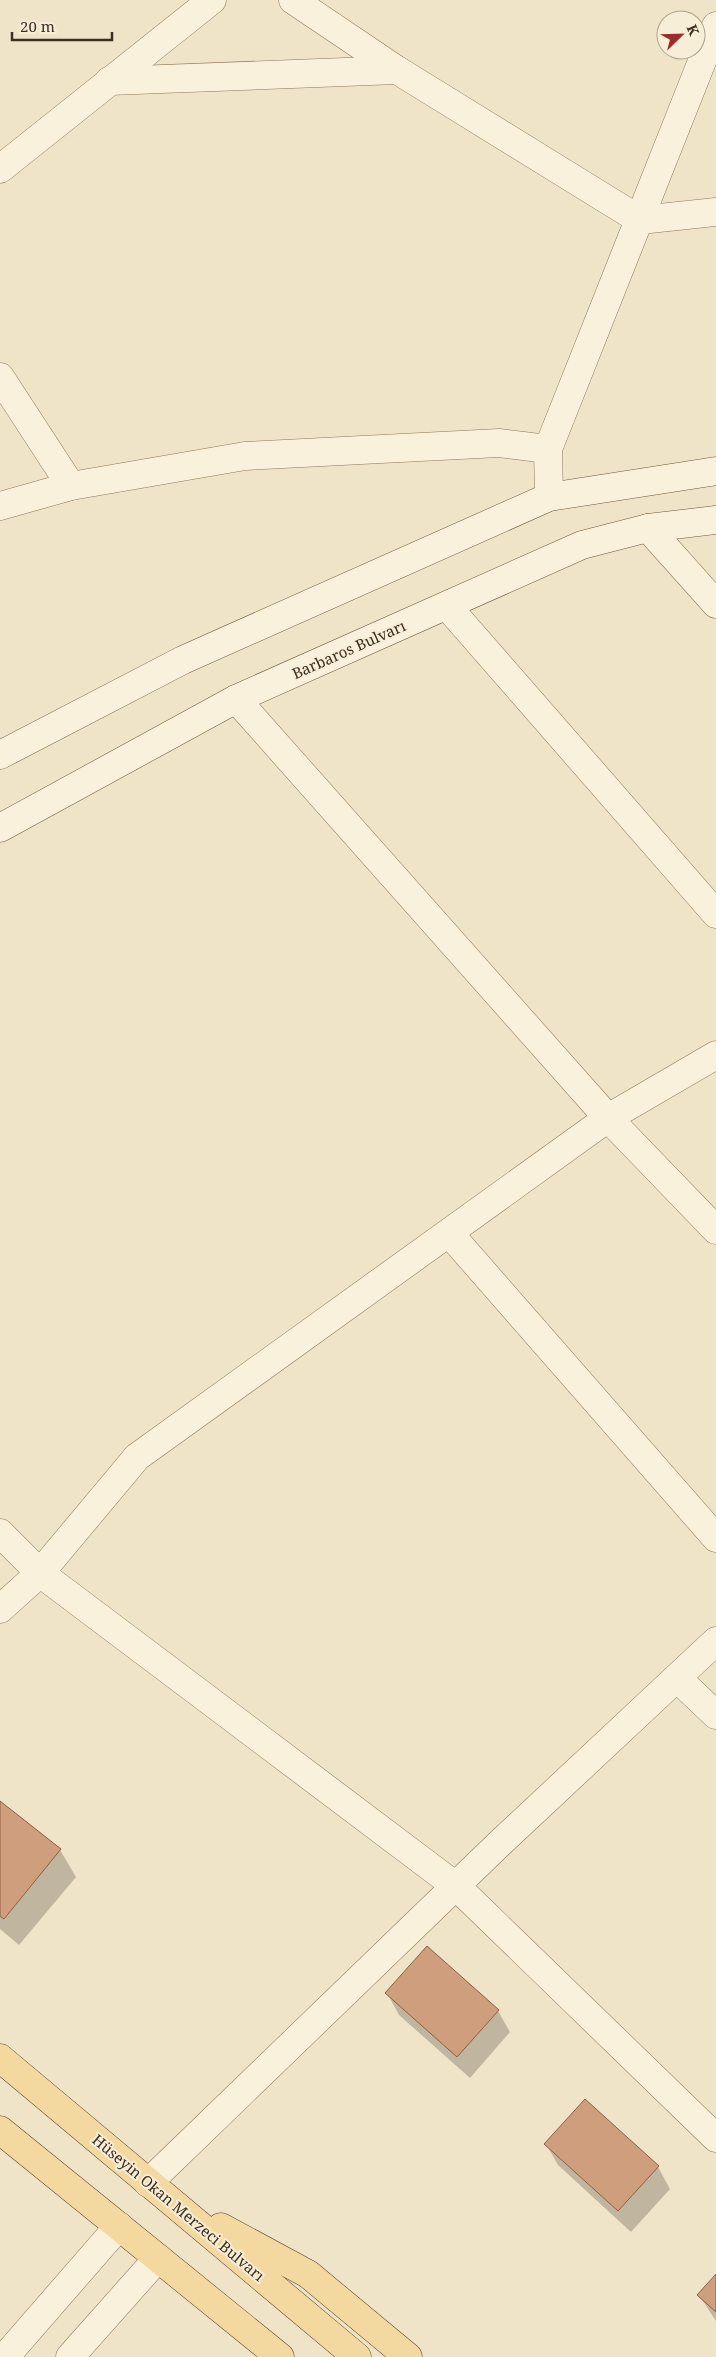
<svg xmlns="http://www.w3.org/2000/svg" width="716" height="2357" viewBox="0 0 716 2357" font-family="'Noto Serif',serif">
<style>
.shadow{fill:#0003}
.building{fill:#cf9f7d;stroke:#8d5f41}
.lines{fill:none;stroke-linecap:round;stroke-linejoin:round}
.street-casing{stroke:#8d765c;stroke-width:29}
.secondary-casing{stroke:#6f573f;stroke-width:29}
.primary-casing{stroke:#5b4430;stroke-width:29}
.street{stroke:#faf1dc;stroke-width:28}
.secondary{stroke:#faf1dc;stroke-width:28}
.primary{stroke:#f3d9a0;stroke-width:28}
.labels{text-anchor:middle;stroke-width:4;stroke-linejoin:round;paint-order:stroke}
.street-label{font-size:15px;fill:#3d2e20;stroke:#f7eed8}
</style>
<rect width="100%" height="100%" fill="#f0e4c8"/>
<g class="shadow">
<polygon points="0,1802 60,1850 76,1877 19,1945 0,1929"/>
<polygon points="387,1993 498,2011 510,2032 470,2078 399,2015"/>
<polygon points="546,2144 658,2167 670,2189 631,2232 558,2165"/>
<polygon points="716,2276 716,2321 699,2295"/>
</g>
<g class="building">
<polygon points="0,1801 61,1849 4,1919 0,1916"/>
<polygon points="427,1946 499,2010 457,2057 385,1993"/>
<polygon points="585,2099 659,2166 618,2211 544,2144"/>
<polygon points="716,2274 716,2312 697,2295"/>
</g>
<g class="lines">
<defs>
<g id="street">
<polyline points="293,0 397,70 640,220 716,212"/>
<polyline points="109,81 397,70"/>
<polyline points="0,169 212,0"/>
<polyline points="0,377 71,486"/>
<polyline points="549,497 548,449 716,26"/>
<polyline points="0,506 71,486 245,456 499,443 548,449"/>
<polyline points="648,528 716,604"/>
<polyline points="448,607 716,914"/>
<polyline points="236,699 608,1118 716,1230"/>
<polyline points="449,1233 716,1538"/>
<polyline points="0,1533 40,1573 457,1887 716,2138"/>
<polyline points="0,1609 40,1573 137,1457 608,1118 716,1055"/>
<polyline points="677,1678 716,1715"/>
<polyline points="148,2183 499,1844 716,1641"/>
<polyline points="5,2357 119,2226"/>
<polyline points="70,2357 158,2258"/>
</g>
<g id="secondary">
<polyline points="0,755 183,660 549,497 716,471"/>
<polyline points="0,828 236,699 582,545 648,528 716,520"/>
</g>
<g id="primary">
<polyline points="0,2058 357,2357"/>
<polyline points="0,2130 280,2357"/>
<polyline points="221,2227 308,2274 408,2357"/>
</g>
</defs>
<use href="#street" class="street-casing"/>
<use href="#secondary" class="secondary-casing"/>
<use href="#primary" class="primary-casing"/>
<use href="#street" class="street"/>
<use href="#secondary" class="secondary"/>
<use href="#primary" class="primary"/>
</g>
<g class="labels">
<g class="street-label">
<text transform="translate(349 650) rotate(-24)" y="5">Barbaros Bulvarı</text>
<text transform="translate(178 2208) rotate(40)" y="5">Hüseyin Okan Merzeci Bulvarı</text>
</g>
</g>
<g transform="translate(681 35) rotate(67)"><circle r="24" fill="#f7eed8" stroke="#ada18e"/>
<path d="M0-4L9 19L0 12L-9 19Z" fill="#9e2a2b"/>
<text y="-8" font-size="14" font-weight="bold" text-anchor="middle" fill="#3d2e20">K</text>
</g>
<path d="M12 32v8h100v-8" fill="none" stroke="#3d2e20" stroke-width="2.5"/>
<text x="20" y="32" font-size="15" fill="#3d2e20" stroke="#f7eed8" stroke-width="4" paint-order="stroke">20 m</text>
</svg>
